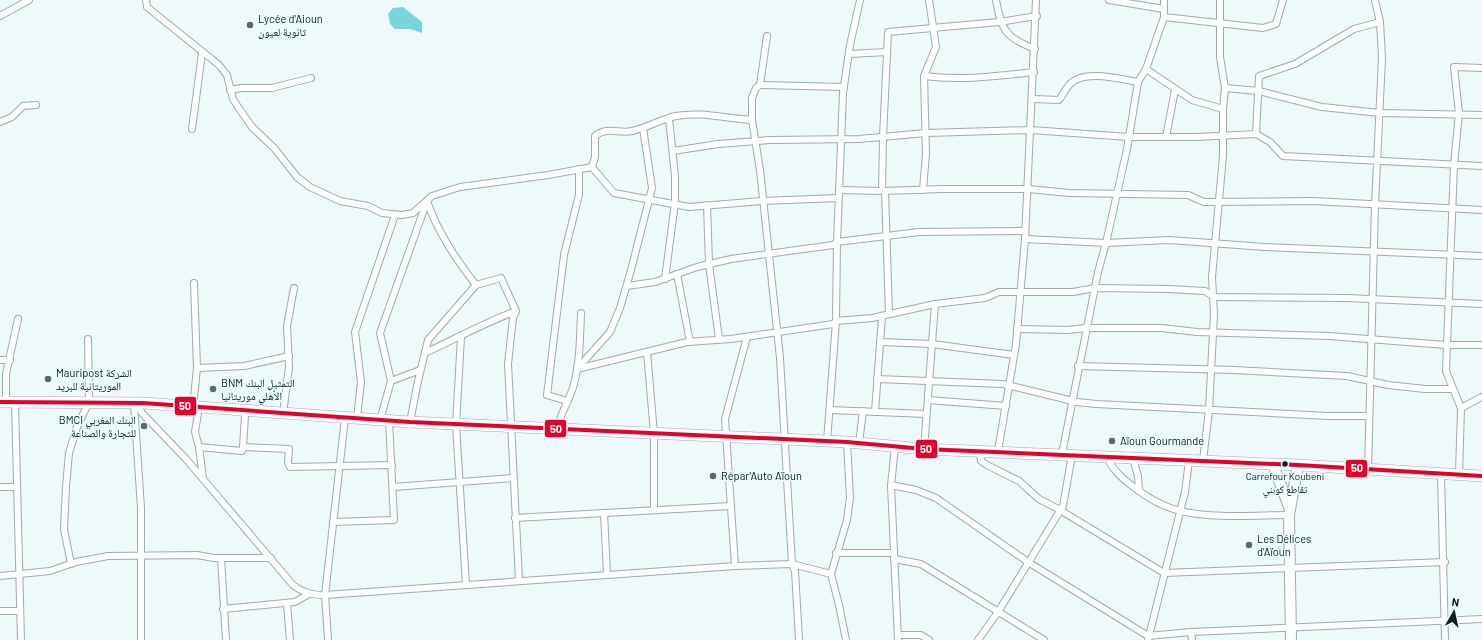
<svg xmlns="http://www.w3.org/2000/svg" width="1482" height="640" viewBox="0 0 1482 640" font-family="Barlow,'Noto Naskh Arabic',sans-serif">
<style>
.water{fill:#78d5da}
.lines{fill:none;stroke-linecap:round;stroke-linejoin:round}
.street-casing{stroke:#a0aaab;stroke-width:8}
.primary-casing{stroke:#a0aaab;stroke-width:12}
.highway-casing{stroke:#a0aaab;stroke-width:12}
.street{stroke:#fcfefe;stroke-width:6}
.primary{stroke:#fcfefe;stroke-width:10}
.highway{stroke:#fcfefe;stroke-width:11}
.bus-1-casing{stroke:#eafdfe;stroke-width:7}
.bus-1{stroke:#e4002b;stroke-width:4}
.poi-dot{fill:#5d6869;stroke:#eafdfe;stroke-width:1.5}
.bus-dot{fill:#0f1a1b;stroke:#eafdfe;stroke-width:1.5}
.labels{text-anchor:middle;stroke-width:3;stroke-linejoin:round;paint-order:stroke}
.bus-label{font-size:10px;fill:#0f1a1b;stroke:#eafdfe}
.poi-label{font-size:11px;fill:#0f1a1b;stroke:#eafdfe;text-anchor:start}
.line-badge{stroke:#eafdfe;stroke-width:1.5}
.badge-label{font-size:11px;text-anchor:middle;font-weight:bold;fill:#fff}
</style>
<rect width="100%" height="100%" fill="#eef9fa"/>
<polygon class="water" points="403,7 422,22 422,33 410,29 395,29 390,24 388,14 393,8"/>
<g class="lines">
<defs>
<g id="street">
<path d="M146 0 147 7 219 65 227 75 233 99 238 107 252 127 275 149 297 177 310 187 340 201 368 206 382 213 402 215 413 213 432 196 460 187 548 175 592 167 595 157V136C607 126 619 134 632 131 647 128 661 119 676 116 700 111 728 119 752 120"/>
<path d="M996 0C1001 30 1006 38 1035 49"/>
<polyline points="1109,0 1164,9"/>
<polyline points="1164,0 1164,17 1263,28 1276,24 1283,0"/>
<polyline points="0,16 29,0"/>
<polyline points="767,36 760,85 756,88 752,98 752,120 760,170 780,358 792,564 795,571 799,640"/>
<polyline points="849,54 887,52"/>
<polyline points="1146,69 1192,100 1223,109"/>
<path d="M924 76C961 81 997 76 1034 72"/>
<polyline points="760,85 844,87"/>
<polyline points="1225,88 1259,91 1322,107 1380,113 1482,115"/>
<polyline points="230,90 241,88 272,88 311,78"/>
<path d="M1033 99 1059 100C1063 95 1066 88 1070 84 1084 69 1120 79 1138 82"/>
<polyline points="0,122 12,117 23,106 36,105"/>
<polyline points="192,129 202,53"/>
<polyline points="1256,134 1259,76 1295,64 1354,29 1380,22"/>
<polyline points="1166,137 1175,90"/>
<polyline points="673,151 718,144 770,140 859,139 926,133 1031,130 1129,137 1197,137 1256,134 1270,142 1283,156 1482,166"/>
<polyline points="592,167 614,193 689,207 762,201 838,198"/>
<polyline points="839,190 882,191 943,189 1029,189 1069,193 1188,195 1204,202 1313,201 1482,210"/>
<polyline points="923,190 926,154 924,76 936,47 929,0"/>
<polyline points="882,191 883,137 888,32 999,22 1037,16"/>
<polyline points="885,191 889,314"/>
<path d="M427 201C438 233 456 259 476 285"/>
<polyline points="707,205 709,264 719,339"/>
<polyline points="1025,239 1106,243 1169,240 1265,247 1482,256"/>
<polyline points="677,274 690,342"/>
<polyline points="665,279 675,203 675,176 669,119"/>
<polyline points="627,286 655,282 697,267 731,259 833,245 837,242 919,232 1025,231"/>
<polyline points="1017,329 1068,330 1086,328 1161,328 1197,332 1329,336 1446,345 1482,345"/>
<polyline points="461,337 456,425 466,585"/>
<polyline points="880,342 932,344 1014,355"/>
<polyline points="647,352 654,434 654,510"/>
<path d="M425 353C455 339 484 323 516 311"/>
<polyline points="0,360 10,360"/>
<polyline points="1078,366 1234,370 1347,376 1388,385 1425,389 1452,389"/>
<polyline points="197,368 244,366 289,356"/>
<polyline points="577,369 687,342 731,339 833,324 836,321 872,318 935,304 985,298 999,292 1073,292 1095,288 1168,289 1205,291 1214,297 1347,298 1482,304"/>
<polyline points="577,369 610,332 620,308 631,270 652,188 643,128"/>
<polyline points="877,379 1003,384 1077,402 1096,404 1329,416 1369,416"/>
<polyline points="391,381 420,370"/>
<polyline points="928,400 1006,406"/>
<polyline points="567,401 547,395 564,255 579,195 579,169"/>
<polyline points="6,402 6,374 18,319"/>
<polyline points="15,402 21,640"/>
<polyline points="134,403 141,508 141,640"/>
<path d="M136 403 142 413 186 459 293 585C303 593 312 595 325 595L735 566 792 564 831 574 847 520 850 498 847 442"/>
<polyline points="193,407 197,368 194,283"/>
<polyline points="199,407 195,432 199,447 242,451 243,447 289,449 288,463 290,467 392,465"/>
<polyline points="1461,408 1482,397"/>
<polyline points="830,410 926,414"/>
<polyline points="875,412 882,316"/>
<polyline points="283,414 289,367 287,326 294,288"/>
<polyline points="357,418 361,382 355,332 395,215"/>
<polyline points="380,420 391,381 380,333 427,201"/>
<polyline points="410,422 418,381 428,340 476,285 501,278 516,311 513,318 508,364 519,580"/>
<path d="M557 430C560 413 570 400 574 384 580 361 580 337 581 313"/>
<polyline points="827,442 836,321 837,242 843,93 850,45 860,0"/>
<polyline points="859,443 863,411"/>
<polyline points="199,447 203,478"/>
<polyline points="243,447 245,416 244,410"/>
<polyline points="895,447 891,485 898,640"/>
<polyline points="924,449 935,304"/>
<polyline points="980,450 981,461 987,465 1019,481 1039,499 1060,510 1164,573 1445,562"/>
<polyline points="998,451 1016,344 1025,239 1036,0"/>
<polyline points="1062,454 1098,272 1106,243 1127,149 1138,82 1146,69 1164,17"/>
<path d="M1107 457C1113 471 1123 479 1135 488 1143 494 1152 500 1161 504 1194 521 1252 515 1289 515"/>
<polyline points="1133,458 1138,476 1139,491"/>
<polyline points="1203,461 1209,410 1214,314 1212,277 1223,156 1223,109 1225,88 1220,57 1220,0"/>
<polyline points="1368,470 1375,205 1382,58 1380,22 1375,0"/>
<polyline points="1441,475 1445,640"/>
<polyline points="1459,475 1461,408 1446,371 1454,165 1459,113 1454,67 1482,68"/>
<polyline points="891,485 916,490 936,498 1028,562 1148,636 1191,632 1482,619"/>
<polyline points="0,487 17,487"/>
<polyline points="393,487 513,478"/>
<polyline points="604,513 607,574"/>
<polyline points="515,518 731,506"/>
<polyline points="333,522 394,520 389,421"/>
<polyline points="836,553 893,553"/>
<polyline points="221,558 226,640"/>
<polyline points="894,559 921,564 1044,640"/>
<polyline points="71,564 64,529 66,487 69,453 77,427 89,402 88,339"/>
<polyline points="735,566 725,419 747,337"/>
<polyline points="831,574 839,605 846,640"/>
<polyline points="0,576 50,571 76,562 108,556 197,555 214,558 271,558"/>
<polyline points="287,604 290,640"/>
<polyline points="223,609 295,602 309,594"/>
<polyline points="0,611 19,611"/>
<polyline points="1191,632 1192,640"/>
<polyline points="898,635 921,635 929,640"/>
<polyline points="328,640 325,595 345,418"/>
<polyline points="978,640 998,612 1063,506 1072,455"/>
<polyline points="1148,640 1185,492 1189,461"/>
</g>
<g id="primary">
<polyline points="1273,464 1289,507"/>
<polyline points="1291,640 1289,515 1298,465"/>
</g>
<polyline id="highway" points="0,402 143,403 410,422 847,442 924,449 1298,465 1482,476"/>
</defs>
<use href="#street" class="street-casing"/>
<use href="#primary" class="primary-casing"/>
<use href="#highway" class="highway-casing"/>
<use href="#street" class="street"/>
<use href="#primary" class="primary"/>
<use href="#highway" class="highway"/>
<defs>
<polyline id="bus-1" points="0,402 143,403 410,422 847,442 924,449 1298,465 1482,476"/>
</defs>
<use href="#bus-1" class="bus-1-casing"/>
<use href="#bus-1" class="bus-1"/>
</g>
<g class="poi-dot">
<circle cx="250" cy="25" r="4"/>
<circle cx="48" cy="379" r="4"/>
<circle cx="213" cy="389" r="4"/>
<circle cx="144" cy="426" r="4"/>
<circle cx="1112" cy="441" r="4"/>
<circle cx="713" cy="476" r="4"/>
<circle cx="1249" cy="545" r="4"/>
</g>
<circle class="bus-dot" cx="1285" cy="464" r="3.5"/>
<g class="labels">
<g class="bus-label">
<text x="1285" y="480">Carrefour Koubeni<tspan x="1285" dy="13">تقاطع كوبني</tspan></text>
</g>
<g class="poi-label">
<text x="258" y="23">Lycée d'Aioun<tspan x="258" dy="13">ثانوية لعيون</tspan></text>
<text x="56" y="377">Mauripost الشركة<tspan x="56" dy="13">الموريتانية للبريد</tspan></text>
<text x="221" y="387">BNM التمثيل البنك<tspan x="221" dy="13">الأهلي موريتانيا</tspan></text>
<text x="136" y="424" text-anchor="end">BMCI البنك المغربي<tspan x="136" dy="13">للتجارة والصناعة</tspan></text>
<text x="1120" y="445">Aïoun Gourmande</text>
<text x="721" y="480">Répar'Auto Aïoun</text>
<text x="1257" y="543">Les Délices<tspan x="1257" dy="13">d'Aïoun</tspan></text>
</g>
</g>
<g class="line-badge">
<rect x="174" y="396" width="23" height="20" rx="4" fill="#e4002b"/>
<rect x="544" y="419" width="23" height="19" rx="4" fill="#e4002b"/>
<rect x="915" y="439" width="23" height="20" rx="4" fill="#e4002b"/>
<rect x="1345" y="459" width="23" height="19" rx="4" fill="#e4002b"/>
</g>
<g class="badge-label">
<text x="185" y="410">50</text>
<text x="556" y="433">50</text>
<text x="926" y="453">50</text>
<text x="1357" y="472">50</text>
</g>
<g transform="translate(1454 612) rotate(9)" stroke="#eafdfe" stroke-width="3" paint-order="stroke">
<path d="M0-3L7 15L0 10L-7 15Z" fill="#0f1a1b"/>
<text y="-6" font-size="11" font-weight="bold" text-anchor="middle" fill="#0f1a1b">N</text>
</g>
</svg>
